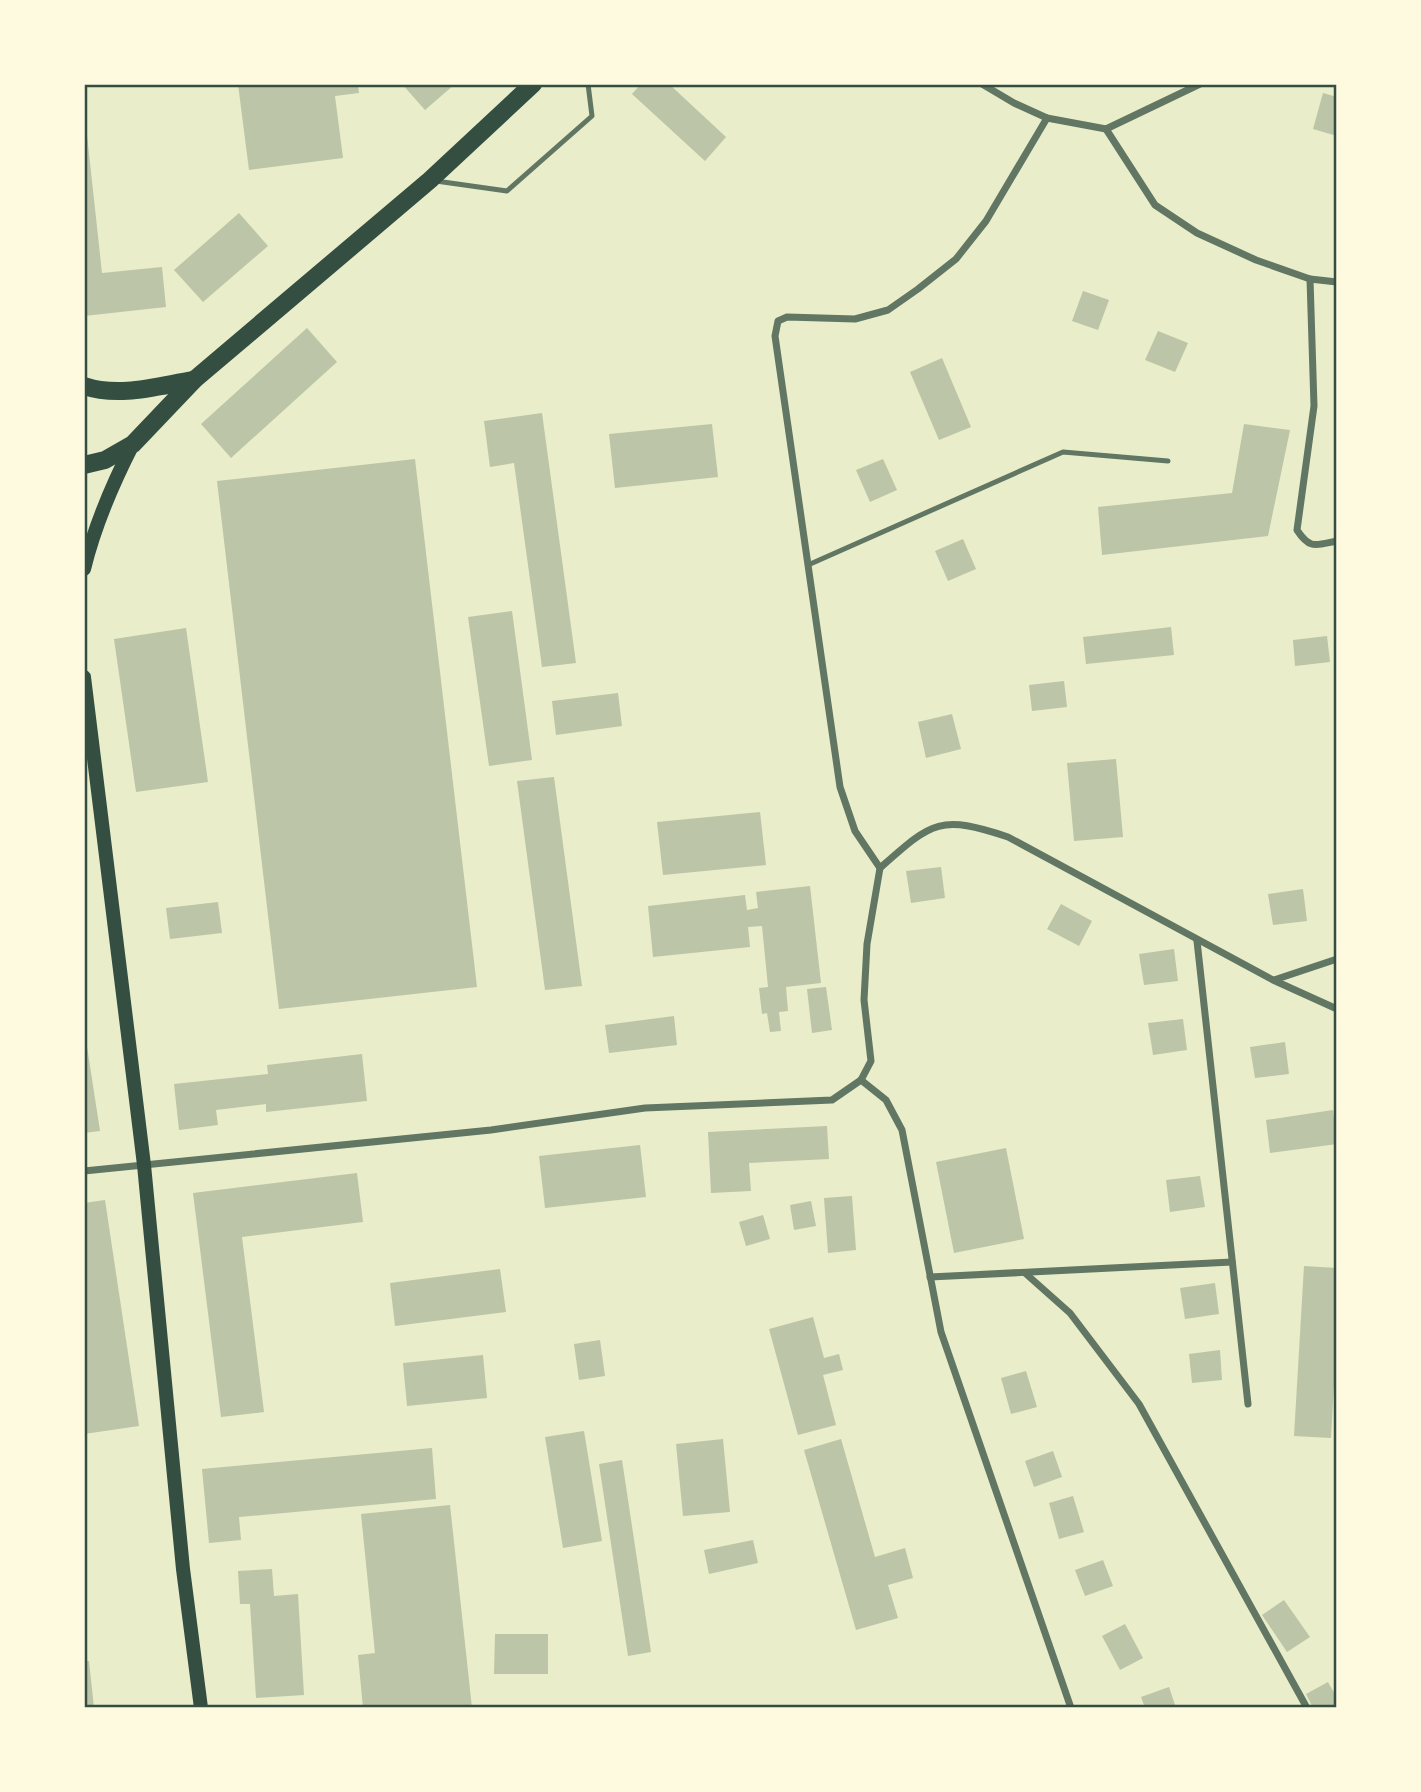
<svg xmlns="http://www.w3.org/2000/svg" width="1421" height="1792" viewBox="0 0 1421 1792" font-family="Manrope,sans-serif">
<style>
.building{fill:#bcc5a7}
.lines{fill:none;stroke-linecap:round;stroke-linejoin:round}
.service{stroke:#617663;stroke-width:5}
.minor{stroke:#617663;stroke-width:7}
.secondary{stroke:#344e41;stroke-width:14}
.primary{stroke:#344e41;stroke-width:18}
.neatline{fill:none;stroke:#344e41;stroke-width:2.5}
</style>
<rect width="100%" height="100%" fill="#e9edc9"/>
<g class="building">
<polygon points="238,84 358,84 359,93 335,96 343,158 249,170"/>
<polygon points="402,84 455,84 425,110"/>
<polygon points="641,84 669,84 726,137 705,161 632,94"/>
<polygon points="1323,93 1337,97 1337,136 1313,129"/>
<polygon points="84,126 86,126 102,273 162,267 166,307 84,316"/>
<polygon points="239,213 268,246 203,302 174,270"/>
<polygon points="1083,291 1109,300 1098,330 1072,321"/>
<polygon points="307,328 337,362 231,458 201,424"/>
<polygon points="1158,331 1188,343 1175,372 1145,360"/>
<polygon points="942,358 971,427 939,440 910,372"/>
<polygon points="542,413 576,663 542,667 514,463 490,467 484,421"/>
<polygon points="712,424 718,477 615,488 609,434"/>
<polygon points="1244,424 1290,430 1268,536 1102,555 1098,507 1232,493"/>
<polygon points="415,459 477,987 279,1009 217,481"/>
<polygon points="883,459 897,490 870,502 856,470"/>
<polygon points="963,539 976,569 948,581 935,551"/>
<polygon points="512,611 532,760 489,766 468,617"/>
<polygon points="1171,627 1174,655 1086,664 1083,637"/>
<polygon points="186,628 208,782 136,792 114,639"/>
<polygon points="1327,636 1330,662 1295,666 1293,640"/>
<polygon points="1064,681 1067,707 1032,711 1029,685"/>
<polygon points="618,693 622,726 556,735 552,701"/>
<polygon points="952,714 961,749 926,758 918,722"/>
<polygon points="1116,759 1123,837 1074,841 1067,763"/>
<polygon points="554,777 582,986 545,990 517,781"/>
<polygon points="760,812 766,865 663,875 657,822"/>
<polygon points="941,867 945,898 911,903 906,871"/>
<polygon points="810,886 821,983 786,987 788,1011 779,1012 781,1031 770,1032 767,1013 762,1014 759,988 768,987 762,926 748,927 750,947 653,957 648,906 745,895 747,910 758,908 756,892"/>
<polygon points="1303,889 1307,921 1273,925 1268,894"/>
<polygon points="218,902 222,933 170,939 166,908"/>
<polygon points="1061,904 1092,921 1079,946 1047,929"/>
<polygon points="1174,949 1178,981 1144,985 1139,954"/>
<polygon points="826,987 832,1030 812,1033 807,989"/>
<polygon points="674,1016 677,1045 609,1053 605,1025"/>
<polygon points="1183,1019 1187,1050 1153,1055 1148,1023"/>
<polygon points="84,1027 100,1131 84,1133"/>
<polygon points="1285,1042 1289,1074 1255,1078 1250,1047"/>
<polygon points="362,1054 367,1101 266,1112 266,1104 216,1110 218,1125 179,1130 174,1084 268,1074 267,1065"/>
<polygon points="1333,1110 1337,1144 1270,1153 1266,1120"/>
<polygon points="827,1126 829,1159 749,1163 751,1191 711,1193 708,1132"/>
<polygon points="640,1145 646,1197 545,1208 539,1156"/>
<polygon points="1006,1148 1024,1239 954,1253 936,1162"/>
<polygon points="357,1173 363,1222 242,1237 264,1412 221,1417 193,1193"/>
<polygon points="1200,1176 1205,1207 1170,1212 1166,1180"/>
<polygon points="852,1196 856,1250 828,1253 824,1198"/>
<polygon points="105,1200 139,1426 84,1434 84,1203"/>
<polygon points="811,1201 816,1226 794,1230 790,1205"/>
<polygon points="763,1215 770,1239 746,1246 739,1222"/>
<polygon points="1304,1266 1337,1268 1337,1329 1331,1438 1294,1436"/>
<polygon points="500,1269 506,1312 395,1326 390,1283"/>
<polygon points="1215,1283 1219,1314 1185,1319 1180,1288"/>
<polygon points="813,1317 824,1358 839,1354 843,1370 823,1375 836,1425 798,1435 769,1329"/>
<polygon points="600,1340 605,1376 579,1380 574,1344"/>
<polygon points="1220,1350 1222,1380 1192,1383 1189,1354"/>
<polygon points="483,1355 487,1398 407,1406 403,1363"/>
<polygon points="1026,1371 1037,1407 1011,1414 1001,1378"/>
<polygon points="584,1431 602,1541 563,1548 545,1437"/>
<polygon points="723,1439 730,1512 683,1516 676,1444"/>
<polygon points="841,1439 875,1557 905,1548 913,1578 888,1585 898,1618 856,1630 804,1450"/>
<polygon points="432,1448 436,1499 239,1517 241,1540 209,1543 202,1469"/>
<polygon points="1053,1451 1062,1477 1034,1487 1025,1461"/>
<polygon points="622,1460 651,1652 628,1656 599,1464"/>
<polygon points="1073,1496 1084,1532 1059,1539 1049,1503"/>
<polygon points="450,1505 472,1708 363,1708 358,1655 375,1653 361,1514"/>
<polygon points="753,1540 758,1563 709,1574 704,1550"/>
<polygon points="1103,1560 1113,1586 1085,1596 1075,1570"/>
<polygon points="272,1569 274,1596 298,1594 304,1695 256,1698 250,1604 240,1604 238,1571"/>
<polygon points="1284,1600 1310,1637 1287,1652 1262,1615"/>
<polygon points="1125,1624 1143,1658 1120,1670 1102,1636"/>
<polygon points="495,1634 548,1634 548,1674 494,1674"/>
<polygon points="84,1661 89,1661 94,1708 84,1708"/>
<polygon points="1328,1682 1337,1698 1337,1708 1313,1708 1306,1694"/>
<polygon points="1169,1687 1176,1708 1145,1708 1141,1697"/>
</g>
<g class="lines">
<g class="service">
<polyline points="436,181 507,191 592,116 588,84"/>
<polyline points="808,565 1063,452 1168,461"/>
</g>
<g class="minor">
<polyline points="982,84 1014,103 1047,118 1106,129"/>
<polyline points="1106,129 1155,205 1197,233 1256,260 1310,279 1337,282"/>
<polyline points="1106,129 1200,84"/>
<path d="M1310 279 1314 406 1297 530C1310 550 1316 545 1337 541"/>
<path d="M880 868C932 822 939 814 1008 837L1273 980 1337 1009"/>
<polyline points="1197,941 1248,1404"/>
<polyline points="1274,980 1337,959"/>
<polyline points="861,1080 886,1100 902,1130 941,1332 1071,1708"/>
<polyline points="84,1171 491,1130 645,1108 832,1100 861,1080 871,1061 864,1000 867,944 880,868 855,831 840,787 775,336 778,321 787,317 855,319 888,310 918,289 956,259 986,221 1047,118"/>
<polyline points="1025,1273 1070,1313 1139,1404 1307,1708"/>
<polyline points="930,1277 1232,1262"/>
</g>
<g class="secondary">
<path d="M84 569C95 524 112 485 133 444"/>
<polyline points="84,677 144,1165 183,1569 201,1708"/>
</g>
<g class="primary">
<path d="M84 386C120 398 157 386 194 380"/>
<polyline points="84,465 105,460 133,444 194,380 430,180 533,84"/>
</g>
</g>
<rect width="1421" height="1792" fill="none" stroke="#fefae0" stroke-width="172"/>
<rect x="86" y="86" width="1249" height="1620" class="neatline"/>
</svg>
